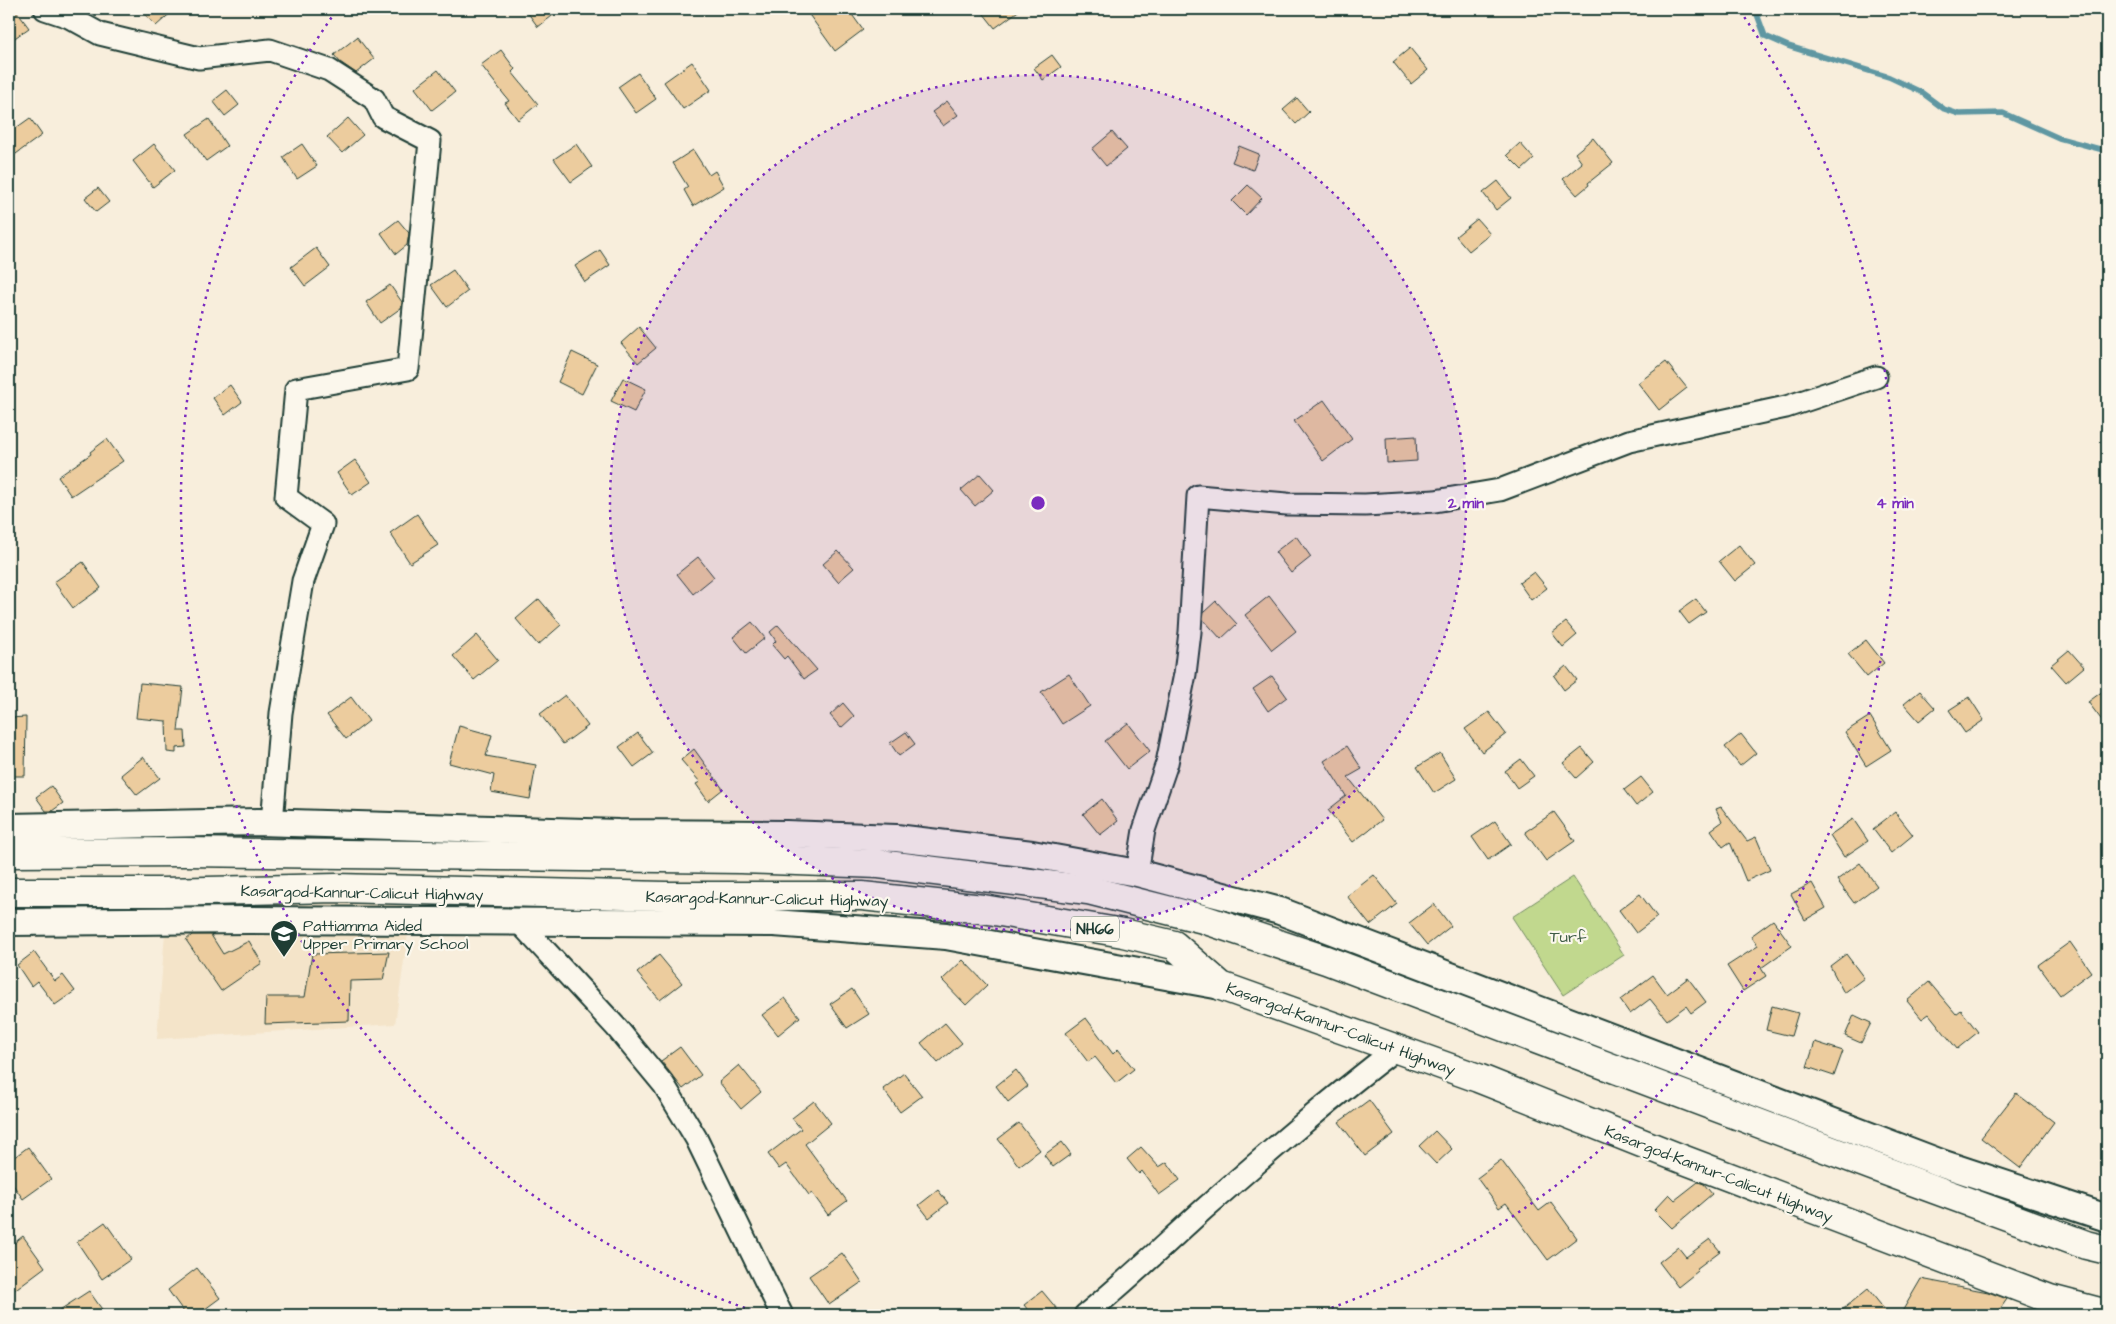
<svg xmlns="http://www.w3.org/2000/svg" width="2116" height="1324" viewBox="0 0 2116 1324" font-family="'Architects Daughter',sans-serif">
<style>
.built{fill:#f4e4c9}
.green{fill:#c1d88e;stroke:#708a61}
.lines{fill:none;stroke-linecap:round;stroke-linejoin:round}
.stream{stroke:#5f97a2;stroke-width:5.5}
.building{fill:#eccc9e;stroke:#1f3d34}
.minor-casing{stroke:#1f3d34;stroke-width:25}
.tertiary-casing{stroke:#1f3d34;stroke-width:30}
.trunk-casing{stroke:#1f3d34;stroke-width:31}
.minor{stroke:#fbf7ec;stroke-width:21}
.tertiary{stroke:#fbf7ec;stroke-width:26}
.trunk{stroke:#fbf7ec;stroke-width:28}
.ring{fill:none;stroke:#7b2cbf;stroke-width:2.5;stroke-dasharray:2.5 5}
.labels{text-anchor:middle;stroke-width:4.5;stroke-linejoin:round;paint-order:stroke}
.shield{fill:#fbf7ec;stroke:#61756b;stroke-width:1}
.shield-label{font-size:15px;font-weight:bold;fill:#1f3d34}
.street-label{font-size:16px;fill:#1f3d34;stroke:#fbf7ec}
.poi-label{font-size:16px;fill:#1f3d34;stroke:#fbf7ec;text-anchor:start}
.park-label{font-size:16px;fill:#3f5c46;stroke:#fbf7ec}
.centre{fill:#7b2cbf;stroke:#fbf7ec;stroke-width:2.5}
.ring-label{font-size:15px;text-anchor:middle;font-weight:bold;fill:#7b2cbf;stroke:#fbf7ec;stroke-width:4.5;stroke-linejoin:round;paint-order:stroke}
</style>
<rect width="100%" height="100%" fill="#f8eedc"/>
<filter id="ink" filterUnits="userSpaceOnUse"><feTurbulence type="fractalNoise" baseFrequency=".02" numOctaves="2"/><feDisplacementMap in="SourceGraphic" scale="10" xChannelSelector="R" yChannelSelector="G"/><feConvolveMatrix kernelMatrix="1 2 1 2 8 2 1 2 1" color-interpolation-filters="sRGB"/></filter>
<g filter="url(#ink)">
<polygon class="built" points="414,891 395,1024 157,1039 168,892"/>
<polygon class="green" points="1573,877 1624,955 1563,995 1512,917"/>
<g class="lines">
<polyline class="stream" points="1755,9 1765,36 1788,46 1889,77 1921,92 1944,109 1959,114 2003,113 2059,138 2107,151"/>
</g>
<g class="building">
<polygon points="9,9 15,9 29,28 9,42"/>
<polygon points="140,9 175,9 156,26"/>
<polygon points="525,9 561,9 538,27"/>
<polygon points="805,9 848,9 863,30 835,51"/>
<polygon points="980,9 1021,9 995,28"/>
<polygon points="357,37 374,59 356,73 340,62 334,55"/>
<polygon points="1410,48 1428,70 1411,84 1393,62"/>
<polygon points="501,50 515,69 512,72 538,104 518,120 505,103 509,101 481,65"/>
<polygon points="1052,55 1061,67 1043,80 1034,68"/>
<polygon points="692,62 711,90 683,109 664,82"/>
<polygon points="438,70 455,92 432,110 415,88"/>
<polygon points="638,73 656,99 636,113 618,87"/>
<polygon points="227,90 239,105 225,116 213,101"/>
<polygon points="1297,98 1309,112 1296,124 1283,110"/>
<polygon points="947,101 958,115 943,126 932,112"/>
<polygon points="30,118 42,135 9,159 9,133"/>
<polygon points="348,118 363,135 342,153 327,137"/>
<polygon points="209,119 227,146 206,161 187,134"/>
<polygon points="1112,132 1127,149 1106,166 1092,149"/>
<polygon points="1593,138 1613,163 1588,183 1589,185 1577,195 1563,179 1582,163 1575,153"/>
<polygon points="1520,143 1534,159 1522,170 1507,155"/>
<polygon points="154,144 175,170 153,187 133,161"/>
<polygon points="302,144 317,166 297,179 283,157"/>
<polygon points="576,144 592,167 571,182 554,159"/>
<polygon points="1239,146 1259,154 1253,170 1232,162"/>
<polygon points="693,150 709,175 715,171 724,187 693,206 684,190 688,187 673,163"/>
<polygon points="1498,181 1511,198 1496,210 1483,193"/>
<polygon points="1248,185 1262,198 1246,215 1232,201"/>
<polygon points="98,188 109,202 96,212 85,198"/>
<polygon points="1477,219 1490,234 1469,251 1456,236"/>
<polygon points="398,220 409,233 407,245 396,254 381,233"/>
<polygon points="316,248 330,267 305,286 291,267"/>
<polygon points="600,250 610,265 585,282 575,266"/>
<polygon points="453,270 468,291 447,307 431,285"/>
<polygon points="390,285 402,302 401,308 380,323 366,302"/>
<polygon points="639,327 656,348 638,363 621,343"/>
<polygon points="572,352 597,364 582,394 558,382"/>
<polygon points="1666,362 1687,388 1659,410 1638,383"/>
<polygon points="623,378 646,389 634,412 611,401"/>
<polygon points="230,385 242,402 225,415 213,398"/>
<polygon points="1324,400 1352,439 1323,461 1294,421"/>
<polygon points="1416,436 1417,461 1387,463 1386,438"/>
<polygon points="107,439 123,461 71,496 58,477 91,454 90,452"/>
<polygon points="355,460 371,482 352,495 337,473"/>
<polygon points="980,474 994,490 975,506 961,490"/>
<polygon points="417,514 438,545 410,563 390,533"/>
<polygon points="1296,536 1311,557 1291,573 1275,552"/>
<polygon points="1739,545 1755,565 1735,581 1719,561"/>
<polygon points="838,551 854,568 838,582 823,564"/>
<polygon points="698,557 714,577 693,594 677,574"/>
<polygon points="83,562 101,588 73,608 54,582"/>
<polygon points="1534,572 1547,588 1531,600 1519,583"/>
<polygon points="1269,596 1296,631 1272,650 1245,615"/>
<polygon points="539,599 561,625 538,645 516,619"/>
<polygon points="1696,599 1706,612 1689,624 1679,611"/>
<polygon points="1216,601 1237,624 1221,639 1203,619 1204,612"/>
<polygon points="752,622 765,638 746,653 733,637"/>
<polygon points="1566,622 1577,635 1563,647 1552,633"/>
<polygon points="778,625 817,670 804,679 787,656 784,659 772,645 776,641 770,632"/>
<polygon points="477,635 498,660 474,680 453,656"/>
<polygon points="1866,640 1884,663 1867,677 1848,654"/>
<polygon points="2069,650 2084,667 2066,682 2051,665"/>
<polygon points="1566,666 1577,680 1564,690 1554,676"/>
<polygon points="1069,674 1090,706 1062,724 1041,692"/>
<polygon points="1272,676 1287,697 1268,711 1253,689"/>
<polygon points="140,683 183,687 178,731 185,731 186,747 176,748 176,753 167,752 166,721 136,718"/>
<polygon points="2107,688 2107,727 2088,702"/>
<polygon points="1920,691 1935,708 1919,721 1904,704"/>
<polygon points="565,695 588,726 563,744 540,714"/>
<polygon points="351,697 369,721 346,739 327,715"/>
<polygon points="1969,697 1984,720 1965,733 1949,710"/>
<polygon points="843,703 854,716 841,728 830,715"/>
<polygon points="1489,712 1506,734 1482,752 1465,729"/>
<polygon points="1870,716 1891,750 1866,766 1845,732"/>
<polygon points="26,717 25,776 9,776 9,718"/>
<polygon points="1128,723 1150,751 1127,769 1105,741"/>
<polygon points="459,726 492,735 486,756 536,765 530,799 491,792 494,775 449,763"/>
<polygon points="906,732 915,744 899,756 890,743"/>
<polygon points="638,733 653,753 634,767 619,747"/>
<polygon points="1741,734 1756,753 1740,766 1725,747"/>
<polygon points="1347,746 1362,769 1348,777 1382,820 1353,842 1328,810 1346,796 1324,761"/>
<polygon points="1582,748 1594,762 1576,778 1563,763"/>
<polygon points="694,749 723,789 708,801 696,784 700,782 681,760"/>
<polygon points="1440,753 1456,779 1434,793 1417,767"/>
<polygon points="143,757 160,778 137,795 121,775"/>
<polygon points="1521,759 1534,776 1517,788 1505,771"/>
<polygon points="1641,777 1653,792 1636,806 1624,790"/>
<polygon points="51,786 63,803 52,811 46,811 36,797"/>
<polygon points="1102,799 1118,821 1100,835 1083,814"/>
<polygon points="1721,807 1747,841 1756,837 1770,870 1746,881 1730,842 1723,847 1711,830 1722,822 1716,809"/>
<polygon points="1554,812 1575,841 1546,861 1525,832"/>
<polygon points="1895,812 1913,835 1891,853 1873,829"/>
<polygon points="1853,819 1868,841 1844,857 1830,835"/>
<polygon points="1495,821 1511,844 1488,860 1472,837"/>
<polygon points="1860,863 1877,886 1854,903 1837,880"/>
<polygon points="1374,875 1397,904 1370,925 1347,896"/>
<polygon points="1812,883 1826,908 1805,920 1791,894"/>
<polygon points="1640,894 1657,917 1636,933 1619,910"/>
<polygon points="1434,904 1451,926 1427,945 1409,923"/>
<polygon points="1773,920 1792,946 1761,968 1766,976 1743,991 1727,966 1758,946 1751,936"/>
<polygon points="192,935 211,935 223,954 249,941 262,963 221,991 186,940"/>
<polygon points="2070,942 2091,972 2060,995 2038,965"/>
<polygon points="34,952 55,981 63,975 75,991 55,1005 37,981 31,986 17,965"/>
<polygon points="389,952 383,980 350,981 349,1021 265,1024 266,997 305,997 312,954"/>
<polygon points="1846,954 1864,978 1844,993 1830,966"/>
<polygon points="659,955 682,983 660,1000 637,973"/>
<polygon points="963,960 987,985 966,1005 942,980"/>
<polygon points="1653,975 1667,994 1688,978 1706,1002 1691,1013 1686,1006 1667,1020 1650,999 1630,1014 1620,1000"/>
<polygon points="1929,982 1956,1014 1961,1010 1978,1032 1957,1049 1929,1014 1922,1019 1907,1001"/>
<polygon points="852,989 869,1014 847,1028 830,1004"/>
<polygon points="785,998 800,1017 778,1035 762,1015"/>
<polygon points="1772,1006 1798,1013 1791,1036 1766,1030"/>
<polygon points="1854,1015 1871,1023 1861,1043 1845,1036"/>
<polygon points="1086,1018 1113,1054 1118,1049 1134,1069 1116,1083 1095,1057 1088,1062 1066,1033"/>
<polygon points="945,1023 962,1043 938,1063 921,1043"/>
<polygon points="1815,1042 1843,1051 1834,1076 1807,1067"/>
<polygon points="680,1047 701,1075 683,1089 661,1061"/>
<polygon points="739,1065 761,1092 741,1109 719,1082"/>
<polygon points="1016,1070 1028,1086 1008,1102 996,1086"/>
<polygon points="904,1073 922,1096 900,1112 883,1089"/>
<polygon points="2016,1093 2054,1122 2020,1168 1981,1138"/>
<polygon points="1369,1100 1394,1134 1365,1156 1339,1122"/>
<polygon points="814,1101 831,1123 805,1144 847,1201 828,1215 812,1193 809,1195 786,1164 779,1169 768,1154 801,1129 792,1118"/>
<polygon points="1019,1123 1040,1150 1019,1166 998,1139"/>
<polygon points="1435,1131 1452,1149 1436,1164 1419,1146"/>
<polygon points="1062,1142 1071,1154 1053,1167 1044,1155"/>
<polygon points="28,1147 51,1179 23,1199 9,1179 9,1161"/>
<polygon points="1141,1147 1159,1167 1167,1162 1180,1180 1159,1195 1142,1171 1139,1174 1127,1159"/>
<polygon points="1501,1160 1539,1211 1551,1202 1577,1238 1548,1260 1506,1203 1499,1208 1477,1178"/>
<polygon points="1698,1182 1704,1184 1712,1194 1672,1228 1654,1210 1669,1194 1675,1200"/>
<polygon points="938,1190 948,1203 929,1218 919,1205"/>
<polygon points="105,1222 131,1259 102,1279 77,1242"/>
<polygon points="23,1236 45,1267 9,1294 9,1247"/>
<polygon points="1710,1239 1720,1251 1696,1269 1698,1271 1678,1287 1659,1262 1678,1247 1686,1257"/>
<polygon points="842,1253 862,1282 829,1305 809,1276"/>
<polygon points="197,1268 220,1298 197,1315 186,1315 168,1290"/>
<polygon points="1921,1279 1988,1292 2007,1299 1996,1315 1900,1315"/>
<polygon points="1868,1289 1889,1315 1836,1315"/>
<polygon points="89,1291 106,1315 52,1315"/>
<polygon points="1042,1291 1062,1315 1032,1315 1024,1305"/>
</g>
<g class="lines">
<defs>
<g id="minor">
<polyline points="45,9 69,17 100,34 199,58 270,50 329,70 374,99 383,117 430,141 408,369 296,389 286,497 323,524 303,581 281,713 272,823"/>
<polyline points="1137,873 1144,830 1167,763 1185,674 1190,632 1198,496 1287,504 1365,505 1435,501 1500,490 1629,441 1786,407 1876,377"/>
<polyline points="519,922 616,1027 664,1085 696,1138 782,1315"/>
<path d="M1085 1315C1126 1282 1164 1245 1204 1209 1267 1154 1330 1099 1397 1048"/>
</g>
<g id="tertiary">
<polyline points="9,827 258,822 619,833 786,834 896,838 1032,854 1137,873 1280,911 1941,1163 2107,1218"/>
<polyline points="9,922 249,920 774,923 946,936 1221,986"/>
</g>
<g id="trunk">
<polyline points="9,853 185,852 740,859 879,864 1088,890 1203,919 1326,960 1920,1184 2086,1245 2107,1250"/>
<polyline points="9,892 163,892 336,888 665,896 862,896 983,909 1123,933 1174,945 1221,986 1478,1078 1682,1159 2050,1299 2107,1314"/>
</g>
</defs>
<use href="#minor" class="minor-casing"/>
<use href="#tertiary" class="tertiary-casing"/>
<use href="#trunk" class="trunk-casing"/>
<use href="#minor" class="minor"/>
<use href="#tertiary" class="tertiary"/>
<use href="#trunk" class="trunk"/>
</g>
</g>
<circle cx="1038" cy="503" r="428" fill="#7b2cbf" fill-opacity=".12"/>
<g class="ring">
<circle cx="1038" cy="503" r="428"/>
<path d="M759 1313A857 857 0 0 1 336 11M1740 11A857 857 0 0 1 1317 1313"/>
</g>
<defs>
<symbol id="school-pin" viewBox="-11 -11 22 30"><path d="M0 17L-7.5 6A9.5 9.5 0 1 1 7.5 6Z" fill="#1f3d34" stroke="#fbf7ec"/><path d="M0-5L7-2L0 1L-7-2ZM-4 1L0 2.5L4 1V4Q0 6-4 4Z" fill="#fff"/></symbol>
</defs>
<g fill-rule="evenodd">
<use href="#school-pin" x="268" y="918" width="32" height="43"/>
</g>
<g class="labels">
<rect class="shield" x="1071" y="916.5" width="48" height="25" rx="4"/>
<g class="shield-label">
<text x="1095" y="934">NH66</text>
</g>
<g class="street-label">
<text transform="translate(362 892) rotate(1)" y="6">Kasargod-Kannur-Calicut Highway</text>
<text transform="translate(767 898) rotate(1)" y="6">Kasargod-Kannur-Calicut Highway</text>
<text transform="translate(1341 1028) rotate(20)" y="6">Kasargod-Kannur-Calicut Highway</text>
<text transform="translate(1719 1173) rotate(21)" y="6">Kasargod-Kannur-Calicut Highway</text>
</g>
<g class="poi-label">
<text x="303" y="931">Pattiamma Aided<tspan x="303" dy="18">Upper Primary School</tspan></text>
</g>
<g class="park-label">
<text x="1568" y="942">Turf</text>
</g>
</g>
<circle cx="1038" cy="503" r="8" class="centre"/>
<g class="ring-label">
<text x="1466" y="508">2 min</text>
<text x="1895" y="508">4 min</text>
</g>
<rect width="2116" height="1324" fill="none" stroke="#fbf7ec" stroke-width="30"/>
<rect x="15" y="15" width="2086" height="1294" fill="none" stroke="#1f3d34" stroke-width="2" filter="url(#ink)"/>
</svg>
